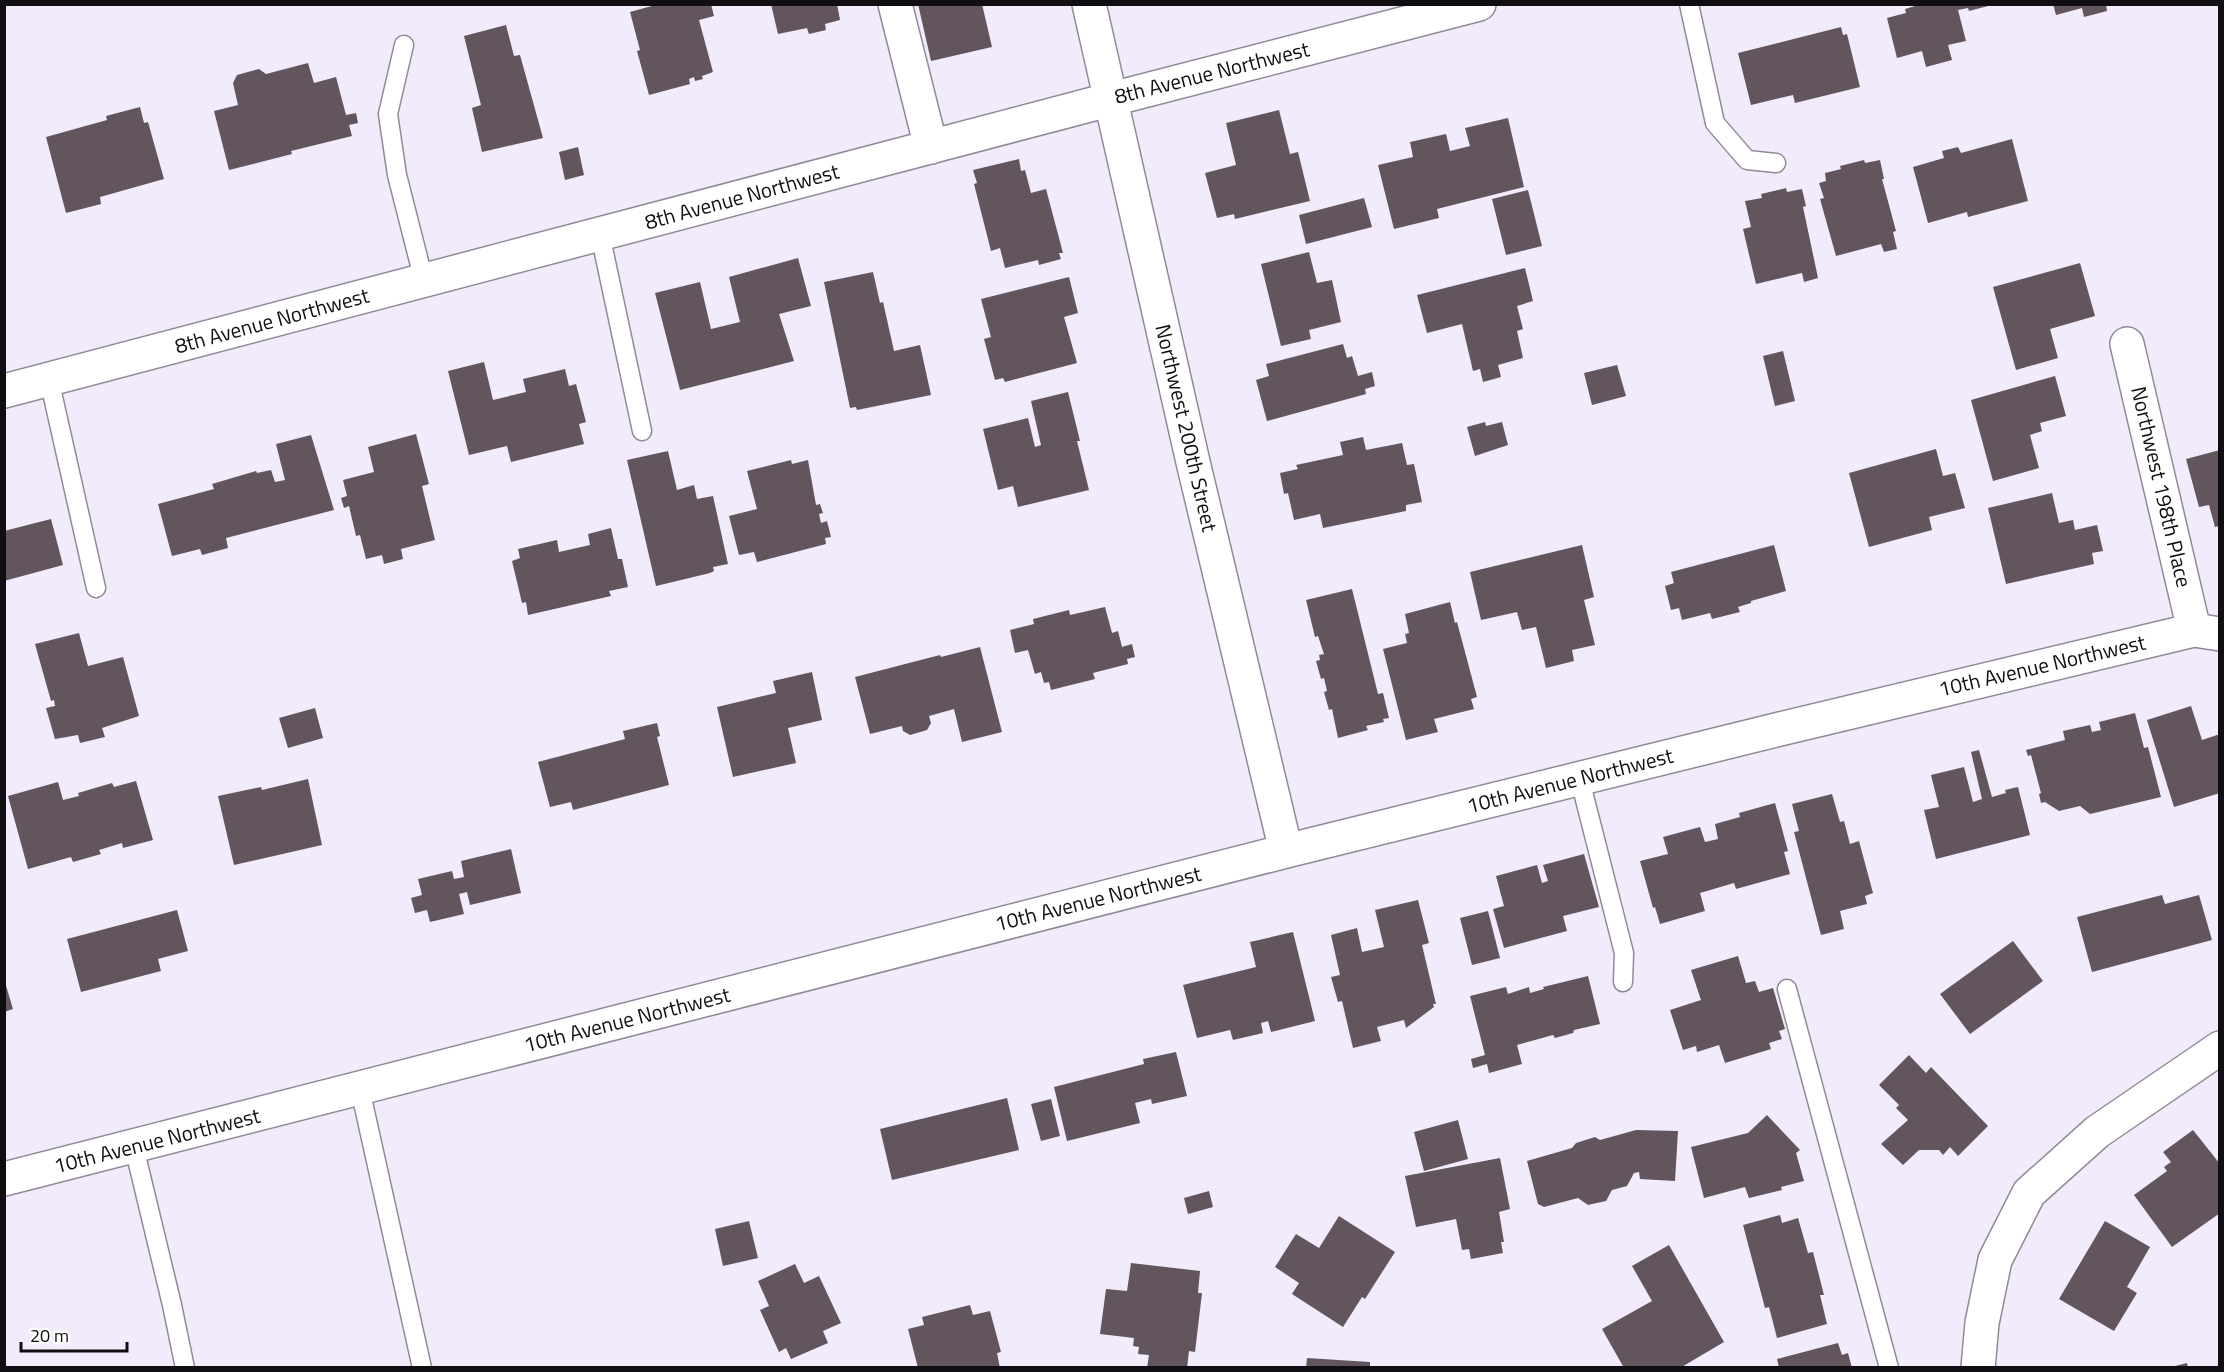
<svg xmlns="http://www.w3.org/2000/svg" width="2224" height="1372" viewBox="0 0 2224 1372" font-family="'Titillium Web',sans-serif">
<style>
.building{fill:#62555e}
.lines{fill:none;stroke-linecap:round;stroke-linejoin:round}
.service-casing{stroke:#908a98;stroke-width:21}
.minor-casing{stroke:#908a98;stroke-width:36}
.secondary-casing{stroke:#908a98;stroke-width:36}
.service{stroke:#fff;stroke-width:18}
.minor{stroke:#fff;stroke-width:33}
.secondary{stroke:#fff;stroke-width:33}
.labels{text-anchor:middle;stroke-width:6;stroke-linejoin:round;paint-order:stroke}
.street-label{font-size:21px;fill:#100e13;stroke:#fff}
</style>
<rect width="100%" height="100%" fill="#f2ebfb"/>
<g class="building">
<polygon points="659,4 711,4 714,16 699,20 713,72 702,76 703,79 695,81 694,77 689,79 690,84 649,95 637,51 640,50 630,12"/>
<polygon points="771,4 837,4 840,20 825,24 826,30 809,34 807,28 778,34"/>
<polygon points="918,4 982,4 992,47 931,61"/>
<polygon points="1922,4 1992,4 1992,5 1969,11 1968,8 1958,10 1966,41 1948,45 1952,60 1926,67 1922,51 1897,58 1887,18 1906,13 1905,9"/>
<polygon points="2053,4 2106,4 2107,11 2084,17 2082,8 2056,15"/>
<polygon points="506,25 514,56 520,55 543,138 482,152 472,108 481,105 464,36"/>
<polygon points="1841,27 1843,35 1847,34 1860,87 1795,103 1793,95 1751,105 1738,53"/>
<polygon points="308,63 314,83 336,77 346,115 356,113 358,123 349,125 352,136 291,151 292,154 229,170 214,111 238,105 233,83 237,75 259,69 266,74"/>
<polygon points="140,107 144,123 148,122 164,179 100,197 101,204 66,213 46,137 107,120 106,116"/>
<polygon points="1279,110 1290,154 1298,152 1310,201 1235,219 1234,214 1217,218 1205,173 1236,165 1226,123"/>
<polygon points="1508,118 1524,187 1437,209 1439,218 1394,229 1378,165 1413,157 1410,142 1446,134 1450,151 1470,146 1465,128"/>
<polygon points="2012,139 2028,201 1968,217 1967,212 1928,223 1913,167 1944,158 1942,151 1958,147 1961,153"/>
<polygon points="578,147 584,175 565,180 559,152"/>
<polygon points="1019,159 1021,171 1025,170 1031,193 1046,189 1063,253 1059,253 1061,259 1039,265 1038,260 1005,268 1000,248 991,251 974,184 977,183 973,170"/>
<polygon points="1864,160 1865,163 1880,160 1884,179 1882,179 1896,231 1893,232 1897,249 1884,252 1881,244 1836,256 1820,199 1824,198 1819,183 1826,181 1825,173 1841,169 1840,166"/>
<polygon points="1786,188 1787,192 1802,189 1806,206 1803,207 1818,278 1804,282 1802,273 1756,284 1743,229 1751,227 1745,201 1762,198 1761,194"/>
<polygon points="1528,190 1542,246 1506,255 1492,199"/>
<polygon points="1364,198 1372,227 1306,244 1299,215"/>
<polygon points="1309,252 1317,283 1332,280 1341,322 1309,330 1311,339 1281,346 1261,264"/>
<polygon points="798,258 811,306 779,314 794,361 680,390 655,293 700,282 711,329 740,322 729,277"/>
<polygon points="2080,263 2095,316 2050,329 2058,358 2016,370 1993,287"/>
<polygon points="1525,268 1533,301 1517,306 1523,329 1517,331 1523,358 1498,365 1501,377 1483,382 1480,369 1473,371 1462,324 1427,333 1417,295"/>
<polygon points="873,272 880,303 883,302 894,351 920,345 931,395 857,410 856,407 850,408 824,282"/>
<polygon points="1069,277 1078,313 1064,317 1077,363 1005,382 1003,378 995,380 984,339 991,337 981,299"/>
<polygon points="1343,344 1347,358 1352,356 1358,376 1372,372 1375,386 1365,389 1366,394 1267,421 1256,380 1269,376 1266,364"/>
<polygon points="1783,351 1795,401 1775,406 1763,356"/>
<polygon points="484,362 493,400 526,392 523,379 565,369 569,386 576,384 586,422 579,424 584,444 511,462 507,446 469,455 448,371"/>
<polygon points="1617,365 1626,396 1592,405 1584,373"/>
<polygon points="2055,376 2066,416 2040,423 2042,431 2030,435 2039,468 1993,481 1971,400"/>
<polygon points="1068,392 1080,441 1077,441 1089,490 1018,507 1013,486 998,490 983,429 1028,418 1035,447 1041,445 1031,401"/>
<polygon points="1485,422 1486,426 1502,422 1508,445 1475,456 1467,427"/>
<polygon points="416,434 429,484 422,486 435,540 401,549 403,559 384,564 382,555 366,559 360,535 356,536 349,506 344,508 341,498 347,496 343,480 374,472 368,447"/>
<polygon points="311,435 334,510 226,538 228,548 202,555 200,549 172,556 158,504 214,489 212,484 256,471 257,473 271,470 275,482 285,480 276,444"/>
<polygon points="1363,437 1366,450 1402,443 1407,465 1414,464 1422,502 1406,505 1406,511 1323,528 1320,514 1294,520 1288,493 1284,494 1280,473 1298,469 1296,465 1343,455 1340,442"/>
<polygon points="1936,449 1943,476 1955,473 1965,508 1929,517 1932,530 1869,547 1849,473"/>
<polygon points="2220,450 2220,526 2215,527 2209,505 2199,507 2186,459"/>
<polygon points="668,451 677,490 694,485 697,499 713,496 728,564 713,567 714,571 710,573 656,586 627,460"/>
<polygon points="791,460 792,464 808,460 816,505 820,504 823,513 819,514 821,523 827,521 831,537 825,538 826,544 757,562 754,552 739,555 729,516 757,509 747,471"/>
<polygon points="2052,493 2059,523 2073,520 2075,530 2097,525 2103,551 2092,553 2094,564 2006,584 1988,508"/>
<polygon points="51,519 63,565 4,581 4,531"/>
<polygon points="611,528 618,559 622,559 628,587 609,591 611,596 528,615 526,602 522,603 512,561 520,558 518,549 557,540 559,552 590,545 588,534"/>
<polygon points="1582,545 1594,597 1584,600 1595,645 1572,650 1574,661 1546,668 1536,627 1522,630 1517,612 1481,620 1470,572"/>
<polygon points="1774,545 1786,591 1751,601 1751,603 1738,607 1740,612 1712,619 1710,613 1682,620 1679,608 1671,610 1665,586 1674,583 1671,572"/>
<polygon points="1352,589 1378,694 1383,693 1389,718 1383,719 1384,722 1366,726 1368,730 1338,738 1332,709 1329,710 1324,692 1327,691 1324,678 1321,679 1316,661 1320,660 1319,655 1324,654 1318,636 1315,637 1306,600"/>
<polygon points="1450,602 1455,623 1457,622 1477,697 1471,699 1474,709 1434,719 1438,732 1406,740 1383,649 1407,643 1405,634 1409,633 1405,614"/>
<polygon points="1105,607 1112,633 1118,631 1122,647 1132,644 1135,657 1127,659 1128,664 1093,673 1095,679 1051,690 1049,682 1044,683 1041,672 1035,674 1028,650 1015,653 1010,630 1034,624 1033,619 1069,610 1070,615"/>
<polygon points="79,633 88,666 123,657 139,716 102,728 105,737 80,743 78,735 55,739 46,708 55,706 54,700 51,701 35,644"/>
<polygon points="980,647 1002,732 962,742 954,709 929,716 931,723 927,730 910,735 903,731 902,726 870,734 855,677 940,655 941,657"/>
<polygon points="812,672 822,720 788,728 796,763 733,777 717,707 776,693 773,681"/>
<polygon points="2191,706 2202,740 2220,734 2220,793 2174,807 2147,720"/>
<polygon points="315,708 323,738 288,748 279,718"/>
<polygon points="2135,713 2144,748 2148,747 2161,797 2090,814 2080,806 2059,811 2045,802 2041,803 2039,794 2041,793 2031,755 2028,756 2026,750 2065,740 2063,731 2090,725 2092,732 2101,730 2099,722"/>
<polygon points="657,723 660,736 657,737 669,785 573,810 571,802 550,807 538,762 625,739 623,731"/>
<polygon points="1979,750 1992,797 2006,793 2005,790 2018,787 2030,835 1936,859 1924,810 1939,807 1931,775 1964,767 1973,802 1982,799 1971,752"/>
<polygon points="308,779 322,845 234,865 218,796 261,787 262,790"/>
<polygon points="136,781 153,840 123,848 122,843 99,850 101,854 73,862 71,857 28,869 8,796 58,782 63,800 79,796 78,793 112,783 114,787"/>
<polygon points="1832,794 1840,822 1844,821 1850,844 1859,841 1873,893 1865,896 1867,904 1840,911 1844,929 1821,935 1794,832 1799,831 1792,804"/>
<polygon points="1775,803 1788,851 1784,852 1790,874 1736,889 1734,883 1700,893 1705,911 1660,924 1655,907 1653,908 1640,861 1668,854 1663,837 1700,827 1705,842 1718,839 1715,824 1740,817 1739,813"/>
<polygon points="511,849 521,893 470,905 467,892 459,894 464,914 430,922 427,910 415,913 411,898 422,895 418,879 452,871 454,879 464,877 461,861"/>
<polygon points="1584,854 1599,907 1563,916 1567,931 1504,948 1493,909 1504,906 1496,876 1537,865 1542,883 1548,881 1543,865"/>
<polygon points="2162,895 2165,904 2199,895 2212,940 2092,972 2077,917"/>
<polygon points="1418,900 1429,943 1422,945 1436,1004 1433,1004 1434,1007 1406,1028 1404,1020 1377,1027 1381,1041 1353,1048 1342,1001 1338,1002 1331,977 1340,975 1331,935 1357,928 1362,952 1384,947 1375,910"/>
<polygon points="177,910 188,951 158,959 161,971 81,992 67,939"/>
<polygon points="1488,911 1500,958 1472,965 1460,918"/>
<polygon points="1293,932 1315,1021 1271,1032 1268,1021 1261,1023 1263,1033 1233,1040 1230,1030 1197,1038 1183,985 1256,967 1250,942"/>
<polygon points="2013,941 2043,981 1970,1034 1940,994"/>
<polygon points="1738,956 1746,983 1755,981 1759,992 1773,988 1785,1029 1779,1031 1782,1039 1769,1043 1771,1049 1725,1063 1719,1045 1697,1052 1696,1046 1683,1050 1670,1010 1701,1000 1691,970"/>
<polygon points="1588,976 1600,1024 1574,1030 1573,1033 1555,1038 1553,1035 1517,1045 1522,1064 1489,1073 1487,1064 1473,1068 1471,1059 1485,1055 1470,996 1506,987 1508,994 1529,987 1530,993 1544,989 1543,987"/>
<polygon points="4,979 13,1009 4,1012"/>
<polygon points="1176,1052 1187,1096 1152,1104 1151,1099 1135,1103 1140,1123 1067,1141 1054,1087 1144,1064 1143,1059"/>
<polygon points="1909,1055 1926,1073 1931,1067 1988,1126 1958,1156 1950,1147 1943,1155 1939,1150 1919,1150 1903,1165 1881,1144 1908,1120 1896,1108 1899,1105 1879,1085"/>
<polygon points="1007,1098 1019,1150 892,1180 880,1129"/>
<polygon points="1051,1099 1060,1136 1041,1141 1031,1104"/>
<polygon points="1767,1115 1800,1150 1796,1153 1804,1181 1781,1187 1782,1190 1749,1198 1745,1187 1704,1198 1691,1147 1748,1133"/>
<polygon points="1458,1120 1468,1159 1424,1171 1414,1132"/>
<polygon points="1636,1130 1678,1131 1675,1181 1640,1179 1639,1172 1634,1173 1627,1186 1612,1190 1606,1201 1588,1205 1578,1198 1544,1207 1538,1204 1527,1161 1572,1148 1576,1143 1595,1137 1600,1140"/>
<polygon points="2193,1130 2220,1164 2220,1213 2172,1247 2134,1195 2167,1171 2164,1167 2171,1162 2163,1152"/>
<polygon points="1500,1158 1510,1209 1499,1212 1504,1242 1501,1242 1503,1253 1471,1259 1469,1249 1462,1250 1456,1219 1416,1227 1405,1176"/>
<polygon points="1209,1191 1213,1207 1188,1214 1184,1198"/>
<polygon points="1780,1215 1782,1223 1798,1218 1808,1253 1813,1252 1824,1295 1820,1295 1827,1324 1777,1338 1769,1307 1765,1308 1743,1225"/>
<polygon points="1339,1216 1395,1252 1365,1299 1362,1297 1343,1327 1292,1294 1299,1283 1275,1267 1296,1234 1319,1248"/>
<polygon points="749,1221 758,1258 723,1266 715,1229"/>
<polygon points="2105,1221 2150,1247 2127,1287 2137,1293 2114,1331 2059,1299"/>
<polygon points="1669,1245 1724,1342 1680,1368 1624,1368 1602,1329 1652,1301 1632,1266"/>
<polygon points="1131,1263 1200,1271 1198,1293 1202,1293 1195,1352 1189,1351 1187,1368 1147,1368 1149,1355 1138,1354 1139,1347 1133,1346 1134,1338 1100,1334 1106,1289 1127,1291"/>
<polygon points="795,1264 804,1283 819,1276 841,1323 823,1331 828,1343 791,1359 786,1348 779,1352 760,1310 769,1306 758,1281"/>
<polygon points="970,1305 973,1315 990,1311 1001,1352 997,1353 1000,1368 918,1368 908,1329 924,1325 922,1317"/>
<polygon points="1838,1343 1842,1355 1848,1353 1852,1368 1779,1368 1777,1359"/>
<polygon points="1307,1358 1370,1362 1370,1368 1306,1368"/>
<polygon points="2187,1363 2188,1368 2171,1368 2171,1367"/>
</g>
<g class="lines">
<defs>
<g id="service">
<polyline points="1689,4 1715,123 1747,160 1776,163"/>
<polyline points="404,45 388,114 397,175 424,281"/>
<polyline points="600,234 642,431"/>
<polyline points="49,379 96,588"/>
<polyline points="1580,780 1624,953 1623,982"/>
<polyline points="1787,989 1889,1368"/>
<polyline points="360,1089 422,1368"/>
<polyline points="134,1147 172,1305 185,1368"/>
</g>
<g id="minor">
<polyline points="895,4 931,147"/>
<polyline points="1089,4 1193,462 1286,851"/>
<polyline points="2127,344 2194,630"/>
<polyline points="4,1179 1286,851 1780,729 2194,630 2220,634"/>
<polyline points="1978,1368 1982,1323 1995,1260 2029,1193 2097,1132 2220,1048"/>
</g>
<polyline id="secondary" points="4,391 1112,99 1479,4"/>
</defs>
<use href="#service" class="service-casing"/>
<use href="#minor" class="minor-casing"/>
<use href="#secondary" class="secondary-casing"/>
<use href="#service" class="service"/>
<use href="#minor" class="minor"/>
<use href="#secondary" class="secondary"/>
</g>
<g class="labels">
<g class="street-label">
<text transform="translate(1212 73) rotate(-14)" y="7">8th Avenue Northwest</text>
<text transform="translate(742 197) rotate(-15)" y="7">8th Avenue Northwest</text>
<text transform="translate(272 321) rotate(-15)" y="7">8th Avenue Northwest</text>
<text transform="translate(1186 428) rotate(77)" y="7">Northwest 200th Street</text>
<text transform="translate(2161 487) rotate(77)" y="7">Northwest 198th Place</text>
<text transform="translate(2042 666) rotate(-13)" y="7">10th Avenue Northwest</text>
<text transform="translate(1570 781) rotate(-14)" y="7">10th Avenue Northwest</text>
<text transform="translate(1098 899) rotate(-14)" y="7">10th Avenue Northwest</text>
<text transform="translate(627 1020) rotate(-14)" y="7">10th Avenue Northwest</text>
<text transform="translate(157 1141) rotate(-14)" y="7">10th Avenue Northwest</text>
</g>
</g>
<rect width="2224" height="1372" fill="none" stroke="#100e13" stroke-width="12"/>
<path d="M21 1342v9h106v-9" fill="none" stroke="#100e13" stroke-width="3"/>
<text x="30" y="1342" font-size="18" fill="#100e13" stroke="#ffffff" stroke-width="4.5" paint-order="stroke">20 m</text>
</svg>
